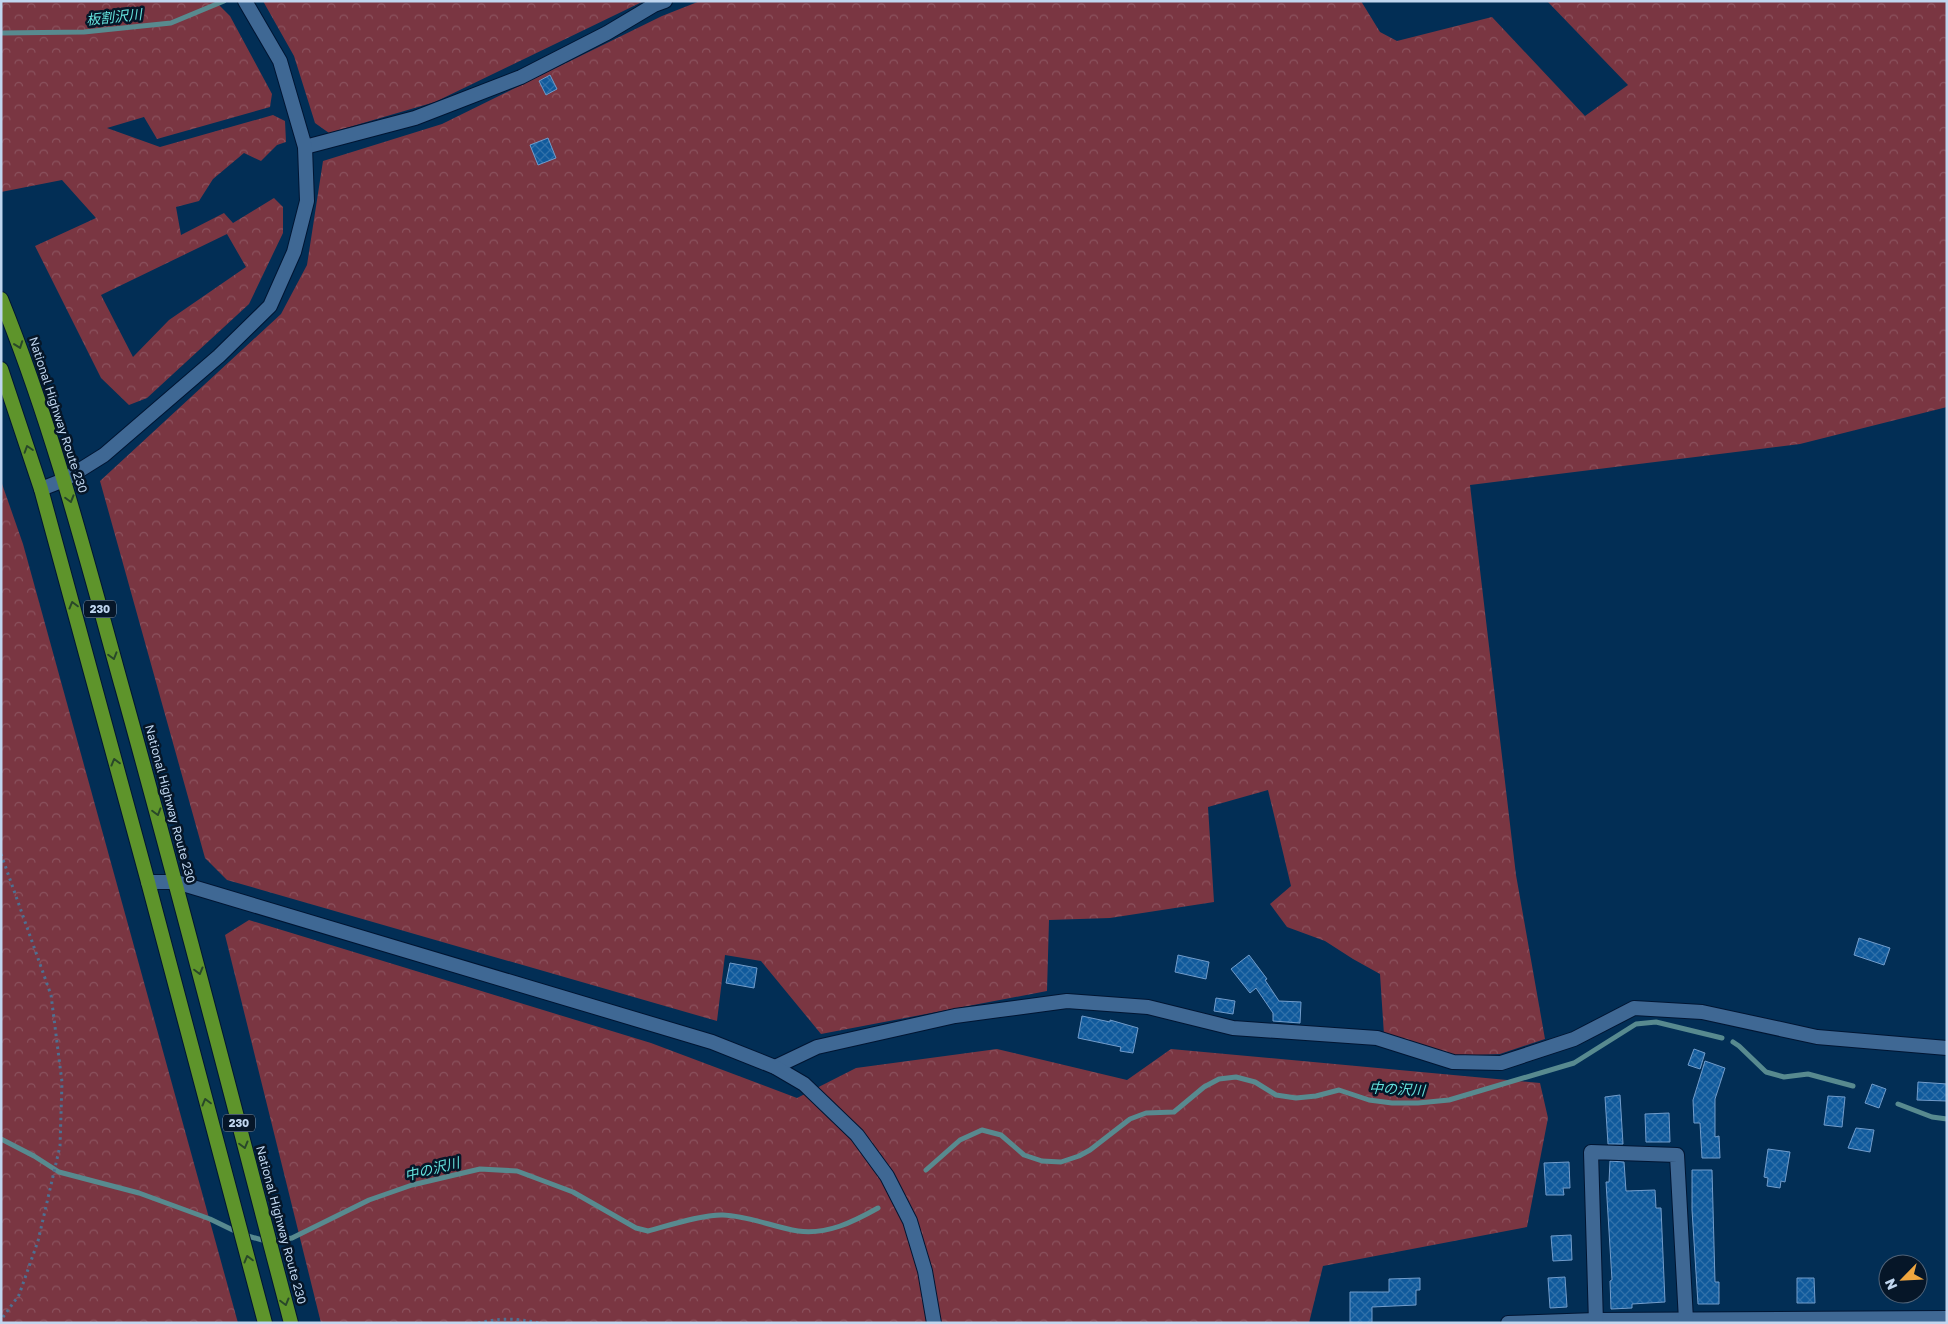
<svg xmlns="http://www.w3.org/2000/svg" width="1948" height="1324" viewBox="0 0 1948 1324" font-family="'Golos Text','Noto Sans JP',sans-serif">
<style>
.forest{fill:url(#forest-crowns);fill-rule:evenodd}
.lines{fill:none;stroke-linecap:round;stroke-linejoin:round}
.stream{stroke:#588a8f;stroke-width:5}
.building{fill:url(#building-cross-hatch);stroke:#719ccb}
.minor-casing{stroke:#001532;stroke-width:16}
.tertiary-casing{stroke:#001532;stroke-width:16}
.trunk-casing{stroke:#001532;stroke-width:16}
.path{stroke:#4d7092;stroke-width:3;stroke-dasharray:2.5 4;stroke-linecap:butt}
.minor{stroke:#3f6894;stroke-width:14}
.tertiary{stroke:#3f6894;stroke-width:14}
.trunk{stroke:#5e942b;stroke-width:14}
.oneway{stroke:#294829}
.labels{text-anchor:middle;stroke-width:5;stroke-linejoin:round;paint-order:stroke}
.shield{fill:#061628;stroke:#889cb3;stroke-width:1}
.shield-label{font-size:11px;font-weight:bold;fill:#c0d6ef}
.street-label{font-size:12px;fill:#c0d6ef;stroke:#061628}
.water-label{font-size:14px;font-style:italic;fill:#65e3dd;stroke:#061628}
</style>
<defs>
<pattern id="forest-crowns" width="20" height="18" patternUnits="userSpaceOnUse" patternTransform="scale(1.25)"><rect width="20" height="18" fill="#7a3642"/><path d="M2 6a3 3 0 1 1 6 0M12 15a3 3 0 1 1 6 0" fill="none" stroke="#8b525e"/></pattern>
<pattern id="building-cross-hatch" width="8" height="8" patternUnits="userSpaceOnUse" patternTransform="scale(1.25)"><rect width="8" height="8" fill="#105a9c"/><path d="M0 0l8 8M0 8l8-8" fill="none" stroke="#3171aa"/></pattern>
</defs>
<rect width="100%" height="100%" fill="#022e55"/>
<g class="forest">
<path d="M1 1H215L230 16 272 94 270 107 157 139 144 117 107 128 160 147 273 115 285 121 286 142 277 145 261 161 244 153 213 179 199 201 176 207 181 235 224 213 233 223 274 198 283 207V233L249 304 147 398 129 405 101 378 35 246 96 218 62 180 1 192ZM227 234 246 267 169 320 133 357 101 295Z"/>
<polygon points="263,1 644,1 435,102 329,133 315,123 294,56"/>
<polygon points="700,1 1361,1 1380,32 1397,41 1492,17 1585,116 1628,85 1547,1 1947,1 1947,407 1800,444 1470,485 1516,875 1545,1039 1500,1054 1453,1056 1384,1035 1380,974 1353,959 1325,941 1287,927 1270,904 1291,886 1268,790 1208,807 1214,902 1110,918 1049,920 1047,991 821,1034 761,961 725,955 717,1021 227,880 205,858 100,481 281,314 307,265 323,161 442,124 662,16"/>
<polygon points="1,481 23,544 238,1323 1,1323"/>
<polygon points="249,920 651,1043 797,1098 856,1068 997,1049 1127,1080 1171,1049 1540,1083 1548,1118 1527,1227 1323,1266 1309,1323 321,1323 225,935"/>
</g>
<g class="lines">
<g class="stream">
<polyline points="1,33 84,32 171,23 224,1"/>
<polyline points="1733,1042 1739,1046 1766,1072 1784,1077 1808,1074 1853,1086"/>
<polyline points="1898,1104 1932,1117 1947,1119"/>
<path d="M1 1139 34 1156 59 1172 139 1193 210 1219 241 1234 269 1242 292 1238 369 1200 412 1185 480 1169 517 1171 573 1192 636 1228 648 1231C667 1226 704 1214 723 1215 749 1216 773 1227 798 1231 827 1235 853 1222 878 1208"/>
<polyline points="926,1170 960,1140 982,1130 1001,1135 1024,1155 1042,1161 1061,1162 1079,1156 1090,1150 1130,1119 1146,1113 1174,1112 1204,1087 1219,1079 1236,1077 1255,1082 1276,1095 1296,1098 1316,1096 1339,1090 1369,1100 1392,1103 1418,1103 1449,1100 1574,1063 1636,1024 1656,1022 1722,1038"/>
</g>
</g>
<g class="building">
<polygon points="550,75 557,89 546,95 539,81"/>
<polygon points="548,138 556,158 538,165 530,145"/>
<polygon points="1859,938 1890,948 1884,965 1854,955"/>
<polygon points="1178,955 1209,962 1206,979 1175,972"/>
<polygon points="1249,955 1267,979 1265,980 1279,1001 1301,1002 1300,1023 1273,1021 1273,1013 1256,988 1250,993 1231,969"/>
<polygon points="730,963 757,968 754,988 726,983"/>
<polygon points="1216,998 1235,1001 1233,1014 1214,1011"/>
<polygon points="1082,1016 1110,1022 1110,1020 1138,1028 1133,1053 1120,1051 1121,1047 1078,1038"/>
<polygon points="1694,1049 1705,1053 1700,1069 1688,1065"/>
<polygon points="1705,1061 1725,1068 1715,1099 1715,1137 1719,1136 1720,1158 1702,1158 1700,1123 1694,1123 1693,1100"/>
<polygon points="1918,1082 1947,1084 1947,1101 1917,1100"/>
<polygon points="1872,1084 1886,1089 1879,1108 1865,1103"/>
<polygon points="1620,1095 1623,1144 1608,1144 1605,1097"/>
<polygon points="1828,1096 1845,1097 1842,1127 1824,1125"/>
<polygon points="1669,1113 1670,1142 1646,1142 1645,1114"/>
<polygon points="1856,1128 1874,1130 1870,1152 1848,1148"/>
<polygon points="1768,1149 1790,1152 1785,1182 1781,1181 1780,1188 1767,1186 1768,1178 1764,1177"/>
<polygon points="1610,1161 1624,1162 1626,1191 1655,1190 1656,1208 1661,1208 1665,1302 1632,1304 1632,1308 1611,1309 1610,1281 1612,1280 1606,1182 1609,1182"/>
<polygon points="1569,1162 1570,1188 1563,1188 1564,1195 1546,1195 1544,1163"/>
<polygon points="1692,1170 1712,1170 1715,1282 1719,1282 1719,1304 1698,1304 1692,1210"/>
<polygon points="1571,1235 1572,1260 1553,1261 1551,1236"/>
<polygon points="1565,1277 1567,1307 1550,1308 1548,1278"/>
<polygon points="1420,1278 1420,1290 1416,1290 1416,1305 1372,1307 1372,1323 1350,1323 1350,1292 1389,1292 1389,1279"/>
<polygon points="1797,1278 1814,1278 1815,1303 1797,1303"/>
</g>
<g class="lines">
<defs>
<g id="minor">
<polyline points="305,147 415,118 521,77 607,33 654,5 665,1"/>
<polyline points="41,489 64,480 104,455 219,356 270,306 294,252 307,201 305,147 280,61 245,1"/>
<polyline points="775,1067 817,1047 955,1016 1067,1001 1148,1007 1233,1028 1377,1038 1453,1062 1501,1063 1574,1039 1634,1008 1702,1012 1817,1037 1947,1048"/>
<polyline points="1508,1323 1596,1320 1947,1318"/>
<polyline points="1596,1323 1591,1152 1677,1155 1686,1320"/>
</g>
<polyline id="tertiary" points="148,882 176,882 712,1042 775,1067 804,1084 857,1135 887,1176 910,1221 925,1271 934,1323"/>
<g id="trunk">
<path d="M1 299C52 425 86 557 122 687 181 898 235 1111 291 1323"/>
<polyline points="1,369 41,489 148,882 265,1323"/>
</g>
</defs>
<use href="#minor" class="minor-casing"/>
<use href="#tertiary" class="tertiary-casing"/>
<use href="#trunk" class="trunk-casing"/>
<g class="path">
<polyline points="1,854 51,995 62,1082 60,1146 38,1241 19,1295 1,1320"/>
<path d="M478 1323C499 1318 517 1318 539 1323"/>
</g>
<use href="#minor" class="minor"/>
<use href="#tertiary" class="tertiary"/>
<use href="#trunk" class="trunk"/>
</g>
<defs><path id="oneway-chevron" d="M-2-3.5L2.5 0L-2 3.5" fill="none" stroke-width="1.6" stroke-linecap="round" stroke-linejoin="round" transform="scale(1.25)"/></defs>
<g class="oneway">
<use href="#oneway-chevron" transform="translate(19 345) rotate(70)"/>
<use href="#oneway-chevron" transform="translate(28 449) rotate(-108)"/>
<use href="#oneway-chevron" transform="translate(70 499) rotate(74)"/>
<use href="#oneway-chevron" transform="translate(73 605) rotate(-105)"/>
<use href="#oneway-chevron" transform="translate(113 656) rotate(74)"/>
<use href="#oneway-chevron" transform="translate(115 762) rotate(-105)"/>
<use href="#oneway-chevron" transform="translate(157 812) rotate(74)"/>
<use href="#oneway-chevron" transform="translate(199 971) rotate(75)"/>
<use href="#oneway-chevron" transform="translate(206 1102) rotate(-105)"/>
<use href="#oneway-chevron" transform="translate(244 1145) rotate(75)"/>
<use href="#oneway-chevron" transform="translate(248 1259) rotate(-105)"/>
<use href="#oneway-chevron" transform="translate(285 1302) rotate(75)"/>
</g>
<g class="labels">
<g class="shield">
<rect x="84" y="600.5" width="32" height="17" rx="4"/>
<rect x="223" y="1114.5" width="32" height="17" rx="4"/>
</g>
<g class="shield-label">
<text x="100" y="613">230</text>
<text x="239" y="1127">230</text>
</g>
<g class="street-label">
<text transform="translate(58 415) rotate(72)" y="4">National Highway Route 230</text>
<text transform="translate(170 804) rotate(75)" y="4">National Highway Route 230</text>
<text transform="translate(281 1225) rotate(75)" y="4">National Highway Route 230</text>
</g>
<g class="water-label">
<text transform="translate(114 17) rotate(-6)" y="5">板割沢川</text>
<text transform="translate(1397 1089) rotate(3)" y="5">中の沢川</text>
<text transform="translate(432 1169) rotate(-14)" y="5">中の沢川</text>
</g>
</g>
<rect width="1948" height="1324" fill="none" stroke="#c0d6ef" stroke-width="5"/>
<g transform="translate(1903 1279) rotate(246)"><circle r="24" fill="#061628" stroke="#506378"/>
<path d="M0-4L9 19L0 12L-9 19Z" fill="#f0a63f"/>
<text y="-8" font-size="14" font-weight="bold" text-anchor="middle" fill="#c0d6ef">N</text>
</g>
</svg>
